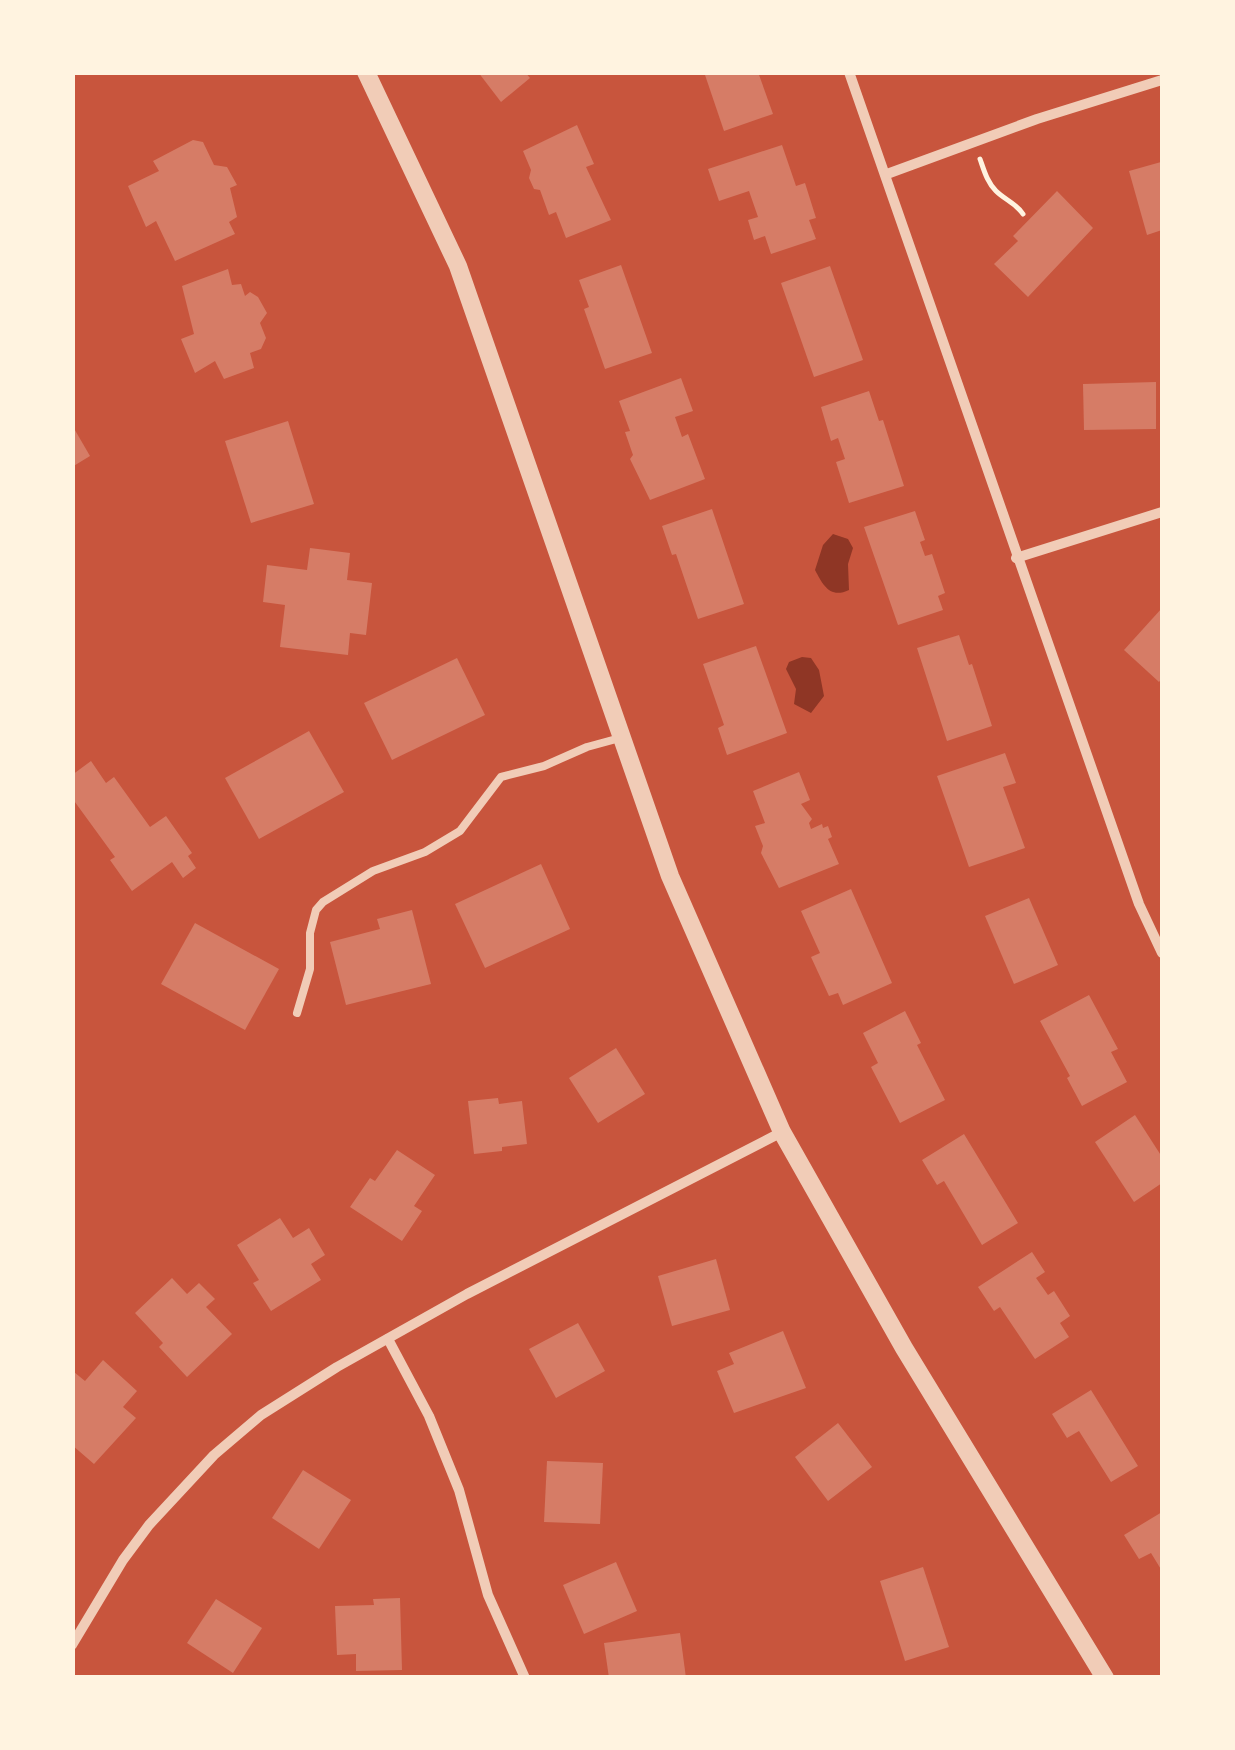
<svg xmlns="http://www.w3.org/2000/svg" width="1235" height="1750" viewBox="0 0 1235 1750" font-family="'Fira Sans Condensed',sans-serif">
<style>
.water{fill:#8f3625}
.building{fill:#d67c66}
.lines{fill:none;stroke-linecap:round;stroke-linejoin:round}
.path{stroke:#fff3e0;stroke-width:5}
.service{stroke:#f1ccb7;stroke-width:8}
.minor{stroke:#f1ccb7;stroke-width:10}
.tertiary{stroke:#f1ccb7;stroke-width:18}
</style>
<rect width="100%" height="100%" fill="#c8553d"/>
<g class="water">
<path d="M833 534 848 539 853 548 848 564 849 590C830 599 823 585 815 570L823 545Z"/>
<polygon points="802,657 811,658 819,670 824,696 811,713 794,704 796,689 786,669 789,662"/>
</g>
<g class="building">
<polygon points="478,72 525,72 530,78 501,102"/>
<polygon points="704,72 758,72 773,114 724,131"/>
<polygon points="577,125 594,164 586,167 611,220 566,238 556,212 549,215 540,190 534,189 529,178 531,170 523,151"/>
<polygon points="193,140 203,142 214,165 227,167 237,185 230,188 237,217 229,222 235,234 175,261 156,221 146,227 128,186 159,171 153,161"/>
<polygon points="782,145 796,186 805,183 816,218 809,220 816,239 771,254 765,236 754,240 748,220 758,217 749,191 719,201 708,169"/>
<polygon points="1161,162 1162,230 1147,235 1129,171"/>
<polygon points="1057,191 1093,228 1028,297 994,264 1018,241 1013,236"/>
<polygon points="621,265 652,353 605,369 584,309 589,307 579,280"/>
<polygon points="830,266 863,360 814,377 781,283"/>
<polygon points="228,269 232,285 241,284 245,296 250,292 258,297 267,313 260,323 266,338 261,349 250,353 254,368 224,379 215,361 195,373 181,339 194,334 182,286"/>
<polygon points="681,378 693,411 675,417 682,437 688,434 705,479 650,500 630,459 633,455 625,432 630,431 619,401"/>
<polygon points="1156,382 1156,429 1084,430 1083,384"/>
<polygon points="869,391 879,421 883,420 904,486 849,503 836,462 845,459 838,438 831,441 821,407"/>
<polygon points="288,421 314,504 251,523 225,441"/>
<polygon points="72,425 90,456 72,467"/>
<polygon points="712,509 744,604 698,619 676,554 672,555 662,526"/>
<polygon points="915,511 925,540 920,542 925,556 932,554 945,593 938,596 943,610 898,625 864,527"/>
<polygon points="310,548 350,553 347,580 372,583 366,635 350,633 348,655 280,647 285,605 263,602 267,565 307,570"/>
<polygon points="1162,608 1162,678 1159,682 1124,650"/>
<polygon points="959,635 969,665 972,664 992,726 947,741 917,648"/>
<polygon points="756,646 787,733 727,755 718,728 724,725 703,664"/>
<polygon points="457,658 485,715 392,760 364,703"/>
<polygon points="309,731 344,792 259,839 225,778"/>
<polygon points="1005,753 1016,783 1003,787 1025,848 969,867 937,776"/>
<polygon points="91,761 106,783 114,777 150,827 166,816 192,853 188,856 196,868 183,878 172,862 132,891 110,860 115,857 72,798 72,775"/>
<polygon points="799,772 810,800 801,804 812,819 809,823 811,829 822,824 823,828 828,826 832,837 828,839 839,864 779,888 761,853 763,846 755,826 765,823 753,791"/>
<polygon points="541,864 570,929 485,968 455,904"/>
<polygon points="851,889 892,983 843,1005 838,993 829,996 811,957 820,953 801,911"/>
<polygon points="1029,898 1058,965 1014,984 985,916"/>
<polygon points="412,910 431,984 346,1005 330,942 380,929 377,919"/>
<polygon points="195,923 279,969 245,1030 161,984"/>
<polygon points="1089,995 1118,1049 1111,1052 1127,1082 1082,1106 1067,1078 1070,1076 1040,1021"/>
<polygon points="905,1011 921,1043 917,1045 945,1100 900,1123 871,1067 878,1063 863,1033"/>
<polygon points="616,1048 645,1094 598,1123 569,1078"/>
<polygon points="498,1098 499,1104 522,1101 527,1144 502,1147 502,1151 474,1154 468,1101"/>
<polygon points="1135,1115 1162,1157 1162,1183 1134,1202 1095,1142"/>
<polygon points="964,1134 1018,1223 982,1245 944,1181 937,1185 922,1160"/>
<polygon points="397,1150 435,1175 414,1206 422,1211 402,1241 350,1207 370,1178 375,1181"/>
<polygon points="280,1218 293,1238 309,1228 325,1255 311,1264 321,1280 271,1311 253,1283 259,1280 237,1245"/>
<polygon points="1032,1252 1045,1272 1036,1278 1048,1295 1054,1291 1070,1316 1060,1323 1069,1337 1035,1359 1000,1307 994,1311 978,1287"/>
<polygon points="716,1259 730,1310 672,1326 658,1276"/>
<polygon points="172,1278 187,1294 199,1283 215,1299 206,1307 232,1334 187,1377 159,1347 163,1343 135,1313"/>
<polygon points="578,1323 605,1371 556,1398 529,1349"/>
<polygon points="783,1331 806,1388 734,1413 717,1371 734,1364 729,1353"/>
<polygon points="103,1360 137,1391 123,1407 136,1418 94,1464 72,1445 72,1374 74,1372 85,1381"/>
<polygon points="1091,1390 1138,1466 1111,1482 1079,1431 1067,1438 1052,1414"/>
<polygon points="838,1423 872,1467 828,1501 795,1457"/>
<polygon points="547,1461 603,1463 600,1524 544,1522"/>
<polygon points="303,1470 351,1500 319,1549 272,1518"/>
<polygon points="1162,1512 1162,1571 1151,1553 1139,1559 1124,1535"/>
<polygon points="616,1562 637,1611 584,1634 563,1585"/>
<polygon points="923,1567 949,1647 905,1661 880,1581"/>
<polygon points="400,1598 402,1670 356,1671 356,1654 337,1655 335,1606 374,1605 373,1599"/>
<polygon points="216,1599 262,1628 233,1673 187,1643"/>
<polygon points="680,1633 686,1678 609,1678 604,1643"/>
</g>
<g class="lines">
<path class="path" d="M980 159C984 170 987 182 996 191 1005 200 1016 203 1023 214"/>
<polyline class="service" points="297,1013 310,969 310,933 316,910 323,902 373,871 425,852 460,831 501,777 544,766 587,747 620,738"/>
<g class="minor">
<polyline points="849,72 1139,904 1162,953"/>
<polyline points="887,174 1037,119 1162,80"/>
<polyline points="1016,558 1162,512"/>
<polyline points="388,1339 429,1416 459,1490 488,1595 525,1678"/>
<polyline points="72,1645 123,1560 149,1525 214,1455 261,1415 337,1367 467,1294 782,1132"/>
</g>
<polyline class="tertiary" points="366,72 458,266 670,876 782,1132 904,1348 1105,1678"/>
</g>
<rect width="1235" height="1750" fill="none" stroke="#fff3e0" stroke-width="150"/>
</svg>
